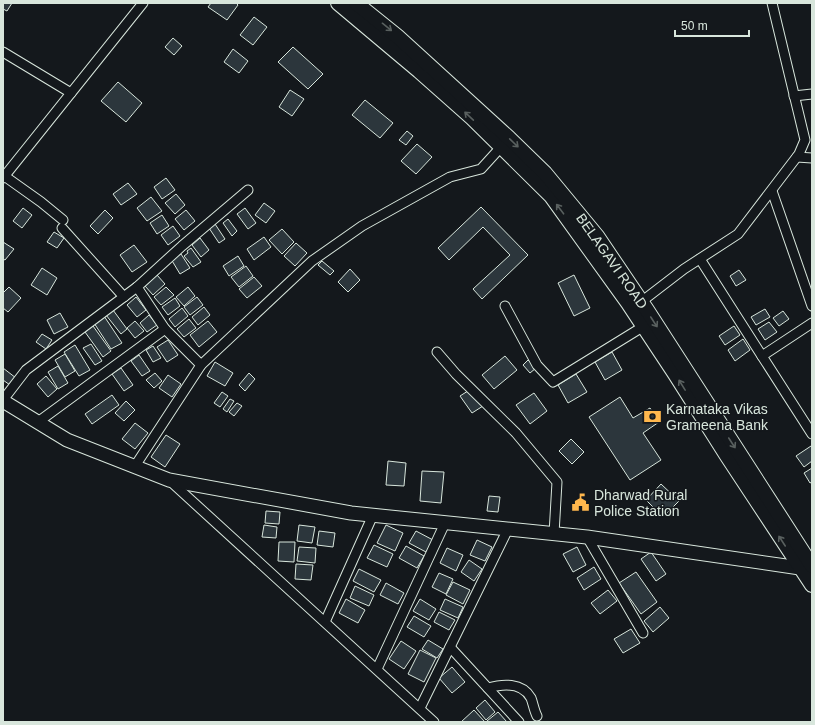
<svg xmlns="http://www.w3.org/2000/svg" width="815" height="725" viewBox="0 0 815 725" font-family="Helvetica,sans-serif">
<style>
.building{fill:#2c363c;stroke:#d8e6dc}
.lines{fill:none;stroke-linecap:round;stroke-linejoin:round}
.street-casing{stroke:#d8e6dc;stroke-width:11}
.secondary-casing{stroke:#d8e6dc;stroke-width:15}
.primary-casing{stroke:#d8e6dc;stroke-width:16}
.street{stroke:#14181c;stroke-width:9}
.secondary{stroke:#14181c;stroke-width:13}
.primary{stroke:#14181c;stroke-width:14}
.oneway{stroke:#59605f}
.labels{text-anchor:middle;stroke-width:3;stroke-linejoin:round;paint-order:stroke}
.street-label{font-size:14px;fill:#d8e6dc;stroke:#14181c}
.poi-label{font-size:14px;fill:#d8e6dc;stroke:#14181c;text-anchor:start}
</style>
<rect width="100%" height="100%" fill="#14181c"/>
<g class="building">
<polygon points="3,3 12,3 7,11 3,9"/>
<polygon points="211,3 236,3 238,5 227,20 208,7"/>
<polygon points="254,17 267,27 253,45 240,35"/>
<polygon points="173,38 182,46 174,55 165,47"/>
<polygon points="293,47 323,74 308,89 278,62"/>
<polygon points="233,49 248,61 239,73 224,62"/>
<polygon points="118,82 142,103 126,122 101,101"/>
<polygon points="290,90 304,99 292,116 279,107"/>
<polygon points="365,100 393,123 380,138 352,115"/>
<polygon points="407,131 413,136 406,145 399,140"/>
<polygon points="417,144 432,157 416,174 401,161"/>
<polygon points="166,178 175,190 162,199 154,187"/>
<polygon points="128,183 137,194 121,205 113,194"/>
<polygon points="176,194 185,205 175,214 165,203"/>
<polygon points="151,197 162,211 147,221 137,208"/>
<polygon points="264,203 275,211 266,223 255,215"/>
<polygon points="481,207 528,255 482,299 473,289 510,255 483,227 449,260 438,248"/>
<polygon points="23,208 32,215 22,228 13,221"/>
<polygon points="245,208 256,223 248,229 237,214"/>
<polygon points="105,210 113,218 98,234 90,226"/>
<polygon points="186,210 195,221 184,230 175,219"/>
<polygon points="162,215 169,226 157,234 150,223"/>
<polygon points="228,219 237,231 232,236 223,223"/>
<polygon points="215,224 225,239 219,243 209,228"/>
<polygon points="173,226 180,236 168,245 161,235"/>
<polygon points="282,229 294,242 282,254 269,240"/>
<polygon points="54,232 64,238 57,248 47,242"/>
<polygon points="264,237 271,247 254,260 247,249"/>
<polygon points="200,238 209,250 201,257 192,245"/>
<polygon points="3,242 14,249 5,260 3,259"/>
<polygon points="296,243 307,253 295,266 284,256"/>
<polygon points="134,245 147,262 132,272 120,255"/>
<polygon points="191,248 201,262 193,267 184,256 188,253 187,251"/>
<polygon points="181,254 190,268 180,274 171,259"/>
<polygon points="238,256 244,266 229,276 223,266"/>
<polygon points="322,261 334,271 330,275 318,265"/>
<polygon points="246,266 253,276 239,287 231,277"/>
<polygon points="42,268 57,278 47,295 31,285"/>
<polygon points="350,269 360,280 348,292 338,282"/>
<polygon points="739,270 746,280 736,286 730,276"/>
<polygon points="157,275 165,284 153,295 145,286"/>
<polygon points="574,275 590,308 574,316 558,283"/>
<polygon points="254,277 262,286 247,298 239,289"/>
<polygon points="9,287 21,298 8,312 3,308 3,293"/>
<polygon points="166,287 174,295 161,305 154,297"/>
<polygon points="188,287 195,296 184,306 176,297"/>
<polygon points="136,297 146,310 137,317 127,305"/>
<polygon points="197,297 203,305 190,315 184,307"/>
<polygon points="175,298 180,306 168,315 162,307"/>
<polygon points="204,307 210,315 198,325 192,317"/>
<polygon points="182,308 188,316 175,327 169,319"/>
<polygon points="765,309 770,317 756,325 751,317"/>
<polygon points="113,310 127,329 121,334 106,315"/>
<polygon points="783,311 789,319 779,326 773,318"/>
<polygon points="60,313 68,327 54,334 47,320"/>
<polygon points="149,315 157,325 147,332 140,323"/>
<polygon points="104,316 122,343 111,349 94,323"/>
<polygon points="189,319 196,328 184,337 177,329"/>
<polygon points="135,321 144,331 135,338 127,328"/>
<polygon points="208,321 217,332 199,347 190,335"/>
<polygon points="769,322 777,332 765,340 758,329"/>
<polygon points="93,326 111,351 103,357 85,332"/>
<polygon points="734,326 740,335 725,345 719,336"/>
<polygon points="42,334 52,340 46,349 36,342"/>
<polygon points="743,339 750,350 735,361 728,350"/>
<polygon points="168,340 178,355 167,362 157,347"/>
<polygon points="91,344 102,361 95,365 83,348"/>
<polygon points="75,345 90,370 79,376 64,352"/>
<polygon points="153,346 161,358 153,362 146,350"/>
<polygon points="612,352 622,370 605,380 595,362"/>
<polygon points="65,354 75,371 65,377 55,360"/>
<polygon points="139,355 150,371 142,376 131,361"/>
<polygon points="505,356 517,370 494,389 482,375"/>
<polygon points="528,360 536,368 530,373 523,365"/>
<polygon points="215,362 233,373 225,386 207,376"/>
<polygon points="58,366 68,383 58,389 48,372"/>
<polygon points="3,368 16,378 10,385 3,380"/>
<polygon points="121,368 133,385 124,391 112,374"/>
<polygon points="155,373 162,381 154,388 146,380"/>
<polygon points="249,373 255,379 245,391 239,385"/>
<polygon points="576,374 587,392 568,403 558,385"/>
<polygon points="168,375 181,384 172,397 159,388"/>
<polygon points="46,376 57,389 48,397 37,384"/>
<polygon points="471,389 483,406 472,413 460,396"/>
<polygon points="222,392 228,396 220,407 214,403"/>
<polygon points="534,393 547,411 530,424 516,405"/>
<polygon points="112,395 119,405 92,424 85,414"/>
<polygon points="620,397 633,418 650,408 659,422 643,433 661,460 630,480 589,417"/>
<polygon points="230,399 234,401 227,412 223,409"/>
<polygon points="126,401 135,410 124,421 115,413"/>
<polygon points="237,403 242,406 234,416 229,412"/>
<polygon points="135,423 148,433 135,449 122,439"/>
<polygon points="166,435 180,444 165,467 151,457"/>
<polygon points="571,439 584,452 572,464 559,451"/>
<polygon points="811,446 812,447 812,461 804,467 796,456"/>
<polygon points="388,461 406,463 404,486 386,485"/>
<polygon points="812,468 812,482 810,483 804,473"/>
<polygon points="422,471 444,472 441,503 420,501"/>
<polygon points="661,484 679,501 663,517 646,500"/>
<polygon points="489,496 500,497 498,512 487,511"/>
<polygon points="266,511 280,512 279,524 265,523"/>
<polygon points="264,525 277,527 276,538 262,537"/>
<polygon points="299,525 315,527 312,543 297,541"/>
<polygon points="386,525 403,533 395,551 377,543"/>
<polygon points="319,531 335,533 333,547 317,545"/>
<polygon points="416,531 433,540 426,552 409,543"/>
<polygon points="477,540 492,547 485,561 470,555"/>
<polygon points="279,542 295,542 294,562 278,561"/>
<polygon points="374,545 393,554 387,567 367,558"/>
<polygon points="406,546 424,556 417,568 399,558"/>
<polygon points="299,547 316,548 315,563 297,561"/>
<polygon points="577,547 586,565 573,572 563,554"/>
<polygon points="447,548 463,555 456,571 440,563"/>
<polygon points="651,552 666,574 656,581 641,559"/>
<polygon points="469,560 482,569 474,581 461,572"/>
<polygon points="296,564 313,565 311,580 295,579"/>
<polygon points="594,567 601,579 584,590 577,578"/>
<polygon points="359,569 381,580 374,592 353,581"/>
<polygon points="636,572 657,602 641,614 619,583"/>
<polygon points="439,573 453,579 446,594 432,587"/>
<polygon points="453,582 470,590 463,604 446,595"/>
<polygon points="386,583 404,593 398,604 380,595"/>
<polygon points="355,586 374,595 369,606 350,598"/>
<polygon points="608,590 617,601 600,614 591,603"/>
<polygon points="346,599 365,610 358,623 339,613"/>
<polygon points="420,599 436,609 429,620 413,611"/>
<polygon points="445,599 463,607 458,618 440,610"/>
<polygon points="660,607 669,618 653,632 644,621"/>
<polygon points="439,612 455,620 449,630 434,622"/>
<polygon points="414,616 431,626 424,637 407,627"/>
<polygon points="631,629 640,643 623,653 614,639"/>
<polygon points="428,640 443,649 437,658 422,649"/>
<polygon points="401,641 416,651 404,669 389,659"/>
<polygon points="420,650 436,658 424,682 408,674"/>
<polygon points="452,667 465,682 452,693 439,678"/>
<polygon points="485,700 495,712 486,720 476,708"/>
<polygon points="474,710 485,722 461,722"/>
<polygon points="498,712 507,722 487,722 487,721"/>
</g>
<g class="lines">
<defs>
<g id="street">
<polyline points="3,52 71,93"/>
<polyline points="794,96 812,94"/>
<polyline points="797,157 812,158"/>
<polyline points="3,175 41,202 63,220"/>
<polyline points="3,178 143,3"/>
<polyline points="772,191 812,306"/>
<polyline points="62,228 124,297"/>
<polyline points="700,259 762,356"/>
<polyline points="137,287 165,329 201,365"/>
<polyline points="641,302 684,269 738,234 799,154 805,140 772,3"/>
<polyline points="505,306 537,365 553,382 644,326"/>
<polyline points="812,323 762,356 812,434"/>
<polyline points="437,352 456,374 516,433 557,482 554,534"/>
<polyline points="3,400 26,370 137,287 182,246 248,190"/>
<polyline points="38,422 165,329"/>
<polyline points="135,466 201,365 312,261 362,226 450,177 481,169 501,147"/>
<polyline points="169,480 434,722"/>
<polyline points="587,537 643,633"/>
<polyline points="325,622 373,515"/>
<polyline points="450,647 519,722"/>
<polyline points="377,669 445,523"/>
<path d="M488 688C502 684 522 682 531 698 533 703 534 710 537 716"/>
<polyline points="420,708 508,529"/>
</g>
<polyline id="secondary" points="3,401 67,440 169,480 351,513 587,537 800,568"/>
<g id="primary">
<polyline points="338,3 419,71 472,118 551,196 628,303 675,374 727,456 812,585"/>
<polyline points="356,3 397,36 509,138 545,173 597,236 647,310 812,566"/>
</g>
</defs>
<use href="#street" class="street-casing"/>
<use href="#secondary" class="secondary-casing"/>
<use href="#primary" class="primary-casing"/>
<use href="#street" class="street"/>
<use href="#secondary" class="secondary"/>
<use href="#primary" class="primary"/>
</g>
<defs><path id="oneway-shaft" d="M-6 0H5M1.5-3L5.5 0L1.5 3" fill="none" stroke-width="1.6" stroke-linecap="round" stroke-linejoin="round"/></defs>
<g class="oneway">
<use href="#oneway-shaft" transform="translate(387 27) rotate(39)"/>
<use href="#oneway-shaft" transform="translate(469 116) rotate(-137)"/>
<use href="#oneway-shaft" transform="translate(514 143) rotate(44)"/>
<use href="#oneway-shaft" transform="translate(560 209) rotate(-127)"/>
<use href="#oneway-shaft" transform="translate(654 322) rotate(57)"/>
<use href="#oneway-shaft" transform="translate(682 385) rotate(-122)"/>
<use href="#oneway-shaft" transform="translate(732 443) rotate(57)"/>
<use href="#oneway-shaft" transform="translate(782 541) rotate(-123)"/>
</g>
<defs>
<symbol id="bank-bare" viewBox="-9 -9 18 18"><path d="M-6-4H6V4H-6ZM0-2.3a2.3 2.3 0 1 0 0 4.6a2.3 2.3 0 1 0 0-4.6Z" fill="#ffb74d" stroke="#14181c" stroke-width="2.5" paint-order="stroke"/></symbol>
<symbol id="civic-bare" viewBox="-9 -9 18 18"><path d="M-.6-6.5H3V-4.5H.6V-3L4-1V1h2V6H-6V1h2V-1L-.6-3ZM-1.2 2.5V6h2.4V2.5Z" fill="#ffb74d" stroke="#14181c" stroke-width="2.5" paint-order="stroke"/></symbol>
</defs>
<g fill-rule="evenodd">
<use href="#bank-bare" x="640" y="404" width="25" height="25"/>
<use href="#civic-bare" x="568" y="490" width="25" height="25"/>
</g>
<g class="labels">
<g class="street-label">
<text transform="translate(612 261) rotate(55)" y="5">BELAGAVI ROAD</text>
</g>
<g class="poi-label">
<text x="666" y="414">Karnataka Vikas<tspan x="666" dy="16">Grameena Bank</tspan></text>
<text x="594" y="500">Dharwad Rural<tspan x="594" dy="16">Police Station</tspan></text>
</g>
</g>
<rect width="815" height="725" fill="none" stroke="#d8e6dc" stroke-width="8"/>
<path d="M675 30v6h74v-6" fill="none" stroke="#d8e6dc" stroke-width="2"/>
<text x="681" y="30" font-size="12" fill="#d8e6dc" stroke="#14181c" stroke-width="3" paint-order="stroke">50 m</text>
</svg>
